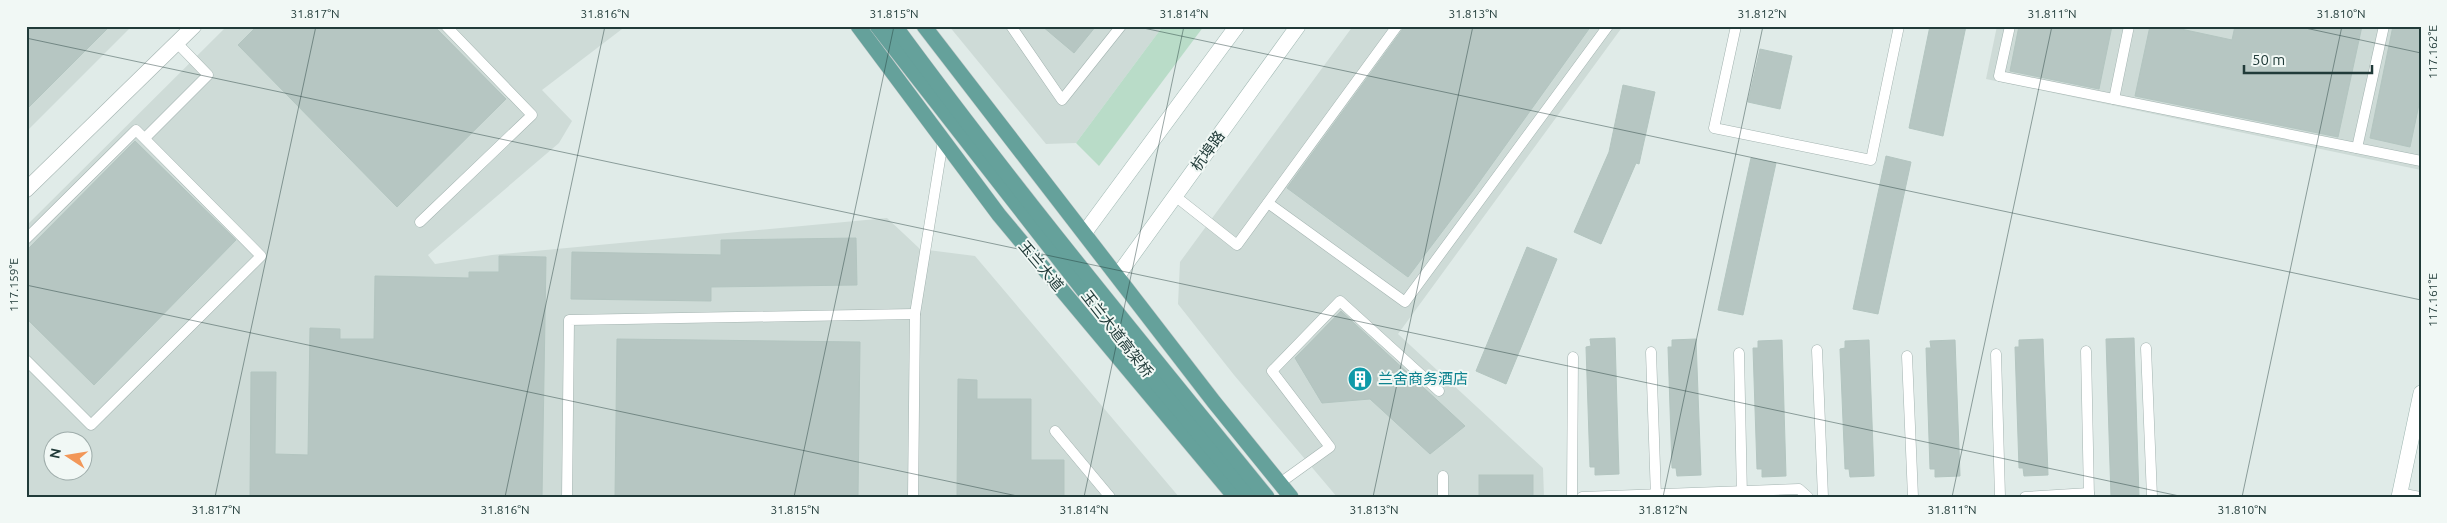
<svg xmlns="http://www.w3.org/2000/svg" width="2447" height="523" viewBox="0 0 2447 523" font-family="Ubuntu,'Noto Sans SC',sans-serif">
<style>
.built{fill:#cedbd7;fill-rule:evenodd}
.green{fill:#b9dcc8}
.building{fill:#b6c6c2;stroke:#b3c5c0}
.lines{fill:none;stroke-linecap:round;stroke-linejoin:round}
.lane-casing{stroke:#a3b3b0;stroke-width:11}
.street-casing{stroke:#a3b3b0;stroke-width:16}
.secondary-casing{stroke:#9fb7b2;stroke-width:16}
.primary-casing{stroke:#c1c8c8;stroke-width:16}
.lane{stroke:#fff;stroke-width:10}
.street{stroke:#fff;stroke-width:15}
.secondary{stroke:#fff;stroke-width:15}
.primary{stroke:#65a19b;stroke-width:15}
.ticks{fill:none;stroke:#213b39;stroke-width:1;stroke-opacity:0.45}
.labels{text-anchor:middle;stroke-width:4;stroke-linejoin:round;paint-order:stroke}
.street-label{font-size:15px;fill:#213b39;stroke:#f1f8f5}
.culture-label{font-size:15px;fill:#0d838f;stroke:#f1f8f5;text-anchor:start}
.neatline{fill:none;stroke:#213b39;stroke-width:2}
.ticks-label{font-size:12px;text-anchor:middle;fill:#213b39}
</style>
<rect width="100%" height="100%" fill="#e0ebe8"/>
<g class="built">
<polygon points="26,26 132,26 26,132"/>
<path d="M227 26H626L542 90 572 121 559 143 428 255 435 264 492 255 887 218 920 249 975 256 1179 497H26V226ZM52 440H82V470H52Z"/>
<polygon points="949,26 1163,26 1076,143 1046,144"/>
<polygon points="1353,26 1623,26 1398,334 1543,468 1544,497 1337,497 1234,375 1178,304 1180,262"/>
<polygon points="1997,26 2421,26 2421,170 1986,79"/>
</g>
<polygon class="green" points="1163,26 1204,26 1099,166 1076,143"/>
<g class="building">
<polygon points="26,26 110,26 26,110"/>
<polygon points="257,26 434,26 506,99 397,207 238,45"/>
<polygon points="1042,26 1096,26 1074,53"/>
<polygon points="1405,26 1591,26 1472,192 1408,277 1287,188"/>
<polygon points="1930,26 1966,26 1943,136 1909,128"/>
<polygon points="2019,26 2112,26 2099,89 2010,71"/>
<polygon points="2150,26 2167,26 2232,40 2235,26 2362,26 2338,137 2135,96"/>
<polygon points="2393,26 2421,26 2421,95 2410,147 2370,138"/>
<polygon points="1760,49 1792,56 1780,109 1748,102"/>
<polygon points="1623,85 1655,92 1639,164 1636,163 1601,244 1574,232 1609,152"/>
<polygon points="135,141 236,240 94,385 26,318 26,251"/>
<polygon points="1886,156 1911,162 1878,314 1853,309"/>
<polygon points="1751,158 1776,163 1743,315 1718,310"/>
<polygon points="856,238 857,285 711,287 711,301 571,299 572,252 721,255 721,240"/>
<polygon points="1527,247 1557,259 1506,384 1476,371"/>
<polygon points="499,256 546,257 542,497 250,497 251,372 276,372 275,454 308,455 310,328 340,329 340,339 374,339 375,276 469,278 469,272 499,272"/>
<polygon points="1341,311 1465,426 1430,454 1370,399 1322,403 1295,358"/>
<polygon points="1615,338 1619,474 1595,475 1595,467 1590,467 1586,347 1591,346 1590,339"/>
<polygon points="2134,338 2139,497 2111,497 2106,339"/>
<polygon points="617,339 860,342 858,497 615,497"/>
<polygon points="1696,339 1701,475 1677,476 1676,468 1672,468 1668,347 1672,347 1672,340"/>
<polygon points="2043,339 2048,475 2024,476 2023,468 2019,468 2015,347 2019,347 2019,340"/>
<polygon points="1782,340 1786,476 1762,477 1762,469 1757,469 1753,348 1758,348 1758,341"/>
<polygon points="1869,340 1874,476 1850,477 1849,469 1845,469 1840,349 1845,348 1845,341"/>
<polygon points="1955,340 1960,476 1935,477 1935,469 1930,469 1926,348 1931,348 1930,341"/>
<polygon points="958,379 977,380 977,399 1031,399 1031,460 1064,460 1064,497 957,497"/>
<rect x="1479" y="475" width="54" height="22"/>
</g>
<g class="lines">
<defs>
<g id="lane">
<polyline points="1011,26 1062,100 1121,26"/>
<polyline points="1736,26 1714,128 1871,160 1899,26"/>
<polyline points="2010,26 1999,76 2421,161"/>
<polyline points="2114,99 2129,26"/>
<polyline points="145,138 208,75 177,43"/>
<polyline points="2357,148 2384,26"/>
<polyline points="1175,196 1237,245 1397,26"/>
<polyline points="1268,203 1405,302 1608,26"/>
<polyline points="420,222 532,115 446,26"/>
<polyline points="26,239 136,130 261,256 91,425 26,360"/>
<polyline points="2146,348 2152,497"/>
<polyline points="1817,350 1823,497"/>
<polyline points="2086,351 2089,497"/>
<polyline points="1651,352 1656,497"/>
<polyline points="1739,353 1742,497"/>
<polyline points="1996,354 2000,497"/>
<polyline points="1907,356 1913,497"/>
<polyline points="1055,431 1110,497"/>
<polyline points="1280,483 1330,447 1272,371 1340,301 1439,391"/>
<polyline points="2399,493 2420,497"/>
<polyline points="567,497 569,320 915,314"/>
<polyline points="913,497 915,314 943,141"/>
<polyline points="1443,497 1443,476"/>
<polyline points="1572,497 1573,357"/>
<polyline points="1582,497 1799,489 1808,497"/>
<polyline points="2025,497 2089,493"/>
</g>
<polyline id="street" points="26,190 194,26"/>
<g id="secondary">
<polyline points="1085,232 1237,26"/>
<polyline points="1118,275 1298,26"/>
<polyline points="2399,497 2421,393"/>
</g>
<g id="primary">
<polyline points="858,26 999,215 1235,497"/>
<polyline points="877,26 1144,368 1252,497"/>
<path d="M895 26C1013 187 1141 342 1267 497"/>
<polyline points="924,26 1214,402 1291,497"/>
</g>
</defs>
<use href="#lane" class="lane-casing"/>
<use href="#street" class="street-casing"/>
<use href="#secondary" class="secondary-casing"/>
<use href="#primary" class="primary-casing"/>
<use href="#lane" class="lane"/>
<use href="#street" class="street"/>
<use href="#secondary" class="secondary"/>
<use href="#primary" class="primary"/>
</g>
<path class="ticks" d="M1134 26 2421 300M2296 26 2421 53M26 38 2184 497M26 285 1022 497M215 497 316 26M505 497 605 26M794 497 894 26M1084 497 1184 26M1373 497 1473 26M1663 497 1763 26M1952 497 2052 26M2242 497 2342 26"/>
<defs>
<symbol id="building-disc" viewBox="-11 -11 22 22"><circle r="9.5" fill="#0f9aa8" stroke="#f1f8f5"/><path d="M-4-6H4V6H1V3H-1V6H-4ZM-2.5-4.3h1.7v1.8h-1.7ZM.8-4.3h1.7v1.8H.8ZM-2.5-1h1.7V.8h-1.7ZM.8-1h1.7V.8H.8Z" fill="#fff"/></symbol>
</defs>
<g fill-rule="evenodd">
<use href="#building-disc" x="1346" y="365" width="28" height="28"/>
</g>
<g class="labels">
<g class="street-label">
<text transform="translate(1208 151) rotate(-54)" y="5">杭埠路</text>
<text transform="translate(1041 266) rotate(50)" y="5">玉兰大道</text>
<text transform="translate(1117 334) rotate(52)" y="5">玉兰大道高架桥</text>
</g>
<g class="culture-label">
<text x="1378" y="384">兰舍商务酒店</text>
</g>
</g>
<rect width="2447" height="523" fill="none" stroke="#f1f8f5" stroke-width="55"/>
<g transform="translate(68 456) rotate(282)"><circle r="24" fill="#f1f8f5" stroke="#9eacaa"/>
<path d="M0-4L9 19L0 12L-9 19Z" fill="#f29758"/>
<text y="-8" font-size="14" font-weight="bold" text-anchor="middle" fill="#213b39">N</text>
</g>
<path d="M2244 65v8h128v-8" fill="none" stroke="#213b39" stroke-width="2.5"/>
<text x="2252" y="65" font-size="15" fill="#213b39" stroke="#f1f8f5" stroke-width="4" paint-order="stroke">50 m</text>
<rect x="28" y="28" width="2392" height="468" class="neatline"/>
<g class="ticks-label">
<text x="315" y="18">31.817°N</text>
<text x="605" y="18">31.816°N</text>
<text x="894" y="18">31.815°N</text>
<text x="1184" y="18">31.814°N</text>
<text x="1473" y="18">31.813°N</text>
<text x="1762" y="18">31.812°N</text>
<text x="2052" y="18">31.811°N</text>
<text x="2341" y="18">31.810°N</text>
<text transform="translate(2433 52) rotate(-90)" y="4">117.162°E</text>
<text transform="translate(14 285) rotate(-90)" y="4">117.159°E</text>
<text transform="translate(2433 300) rotate(-90)" y="4">117.161°E</text>
<text x="216" y="514">31.817°N</text>
<text x="505" y="514">31.816°N</text>
<text x="795" y="514">31.815°N</text>
<text x="1084" y="514">31.814°N</text>
<text x="1374" y="514">31.813°N</text>
<text x="1663" y="514">31.812°N</text>
<text x="1952" y="514">31.811°N</text>
<text x="2242" y="514">31.810°N</text>
</g>
</svg>
